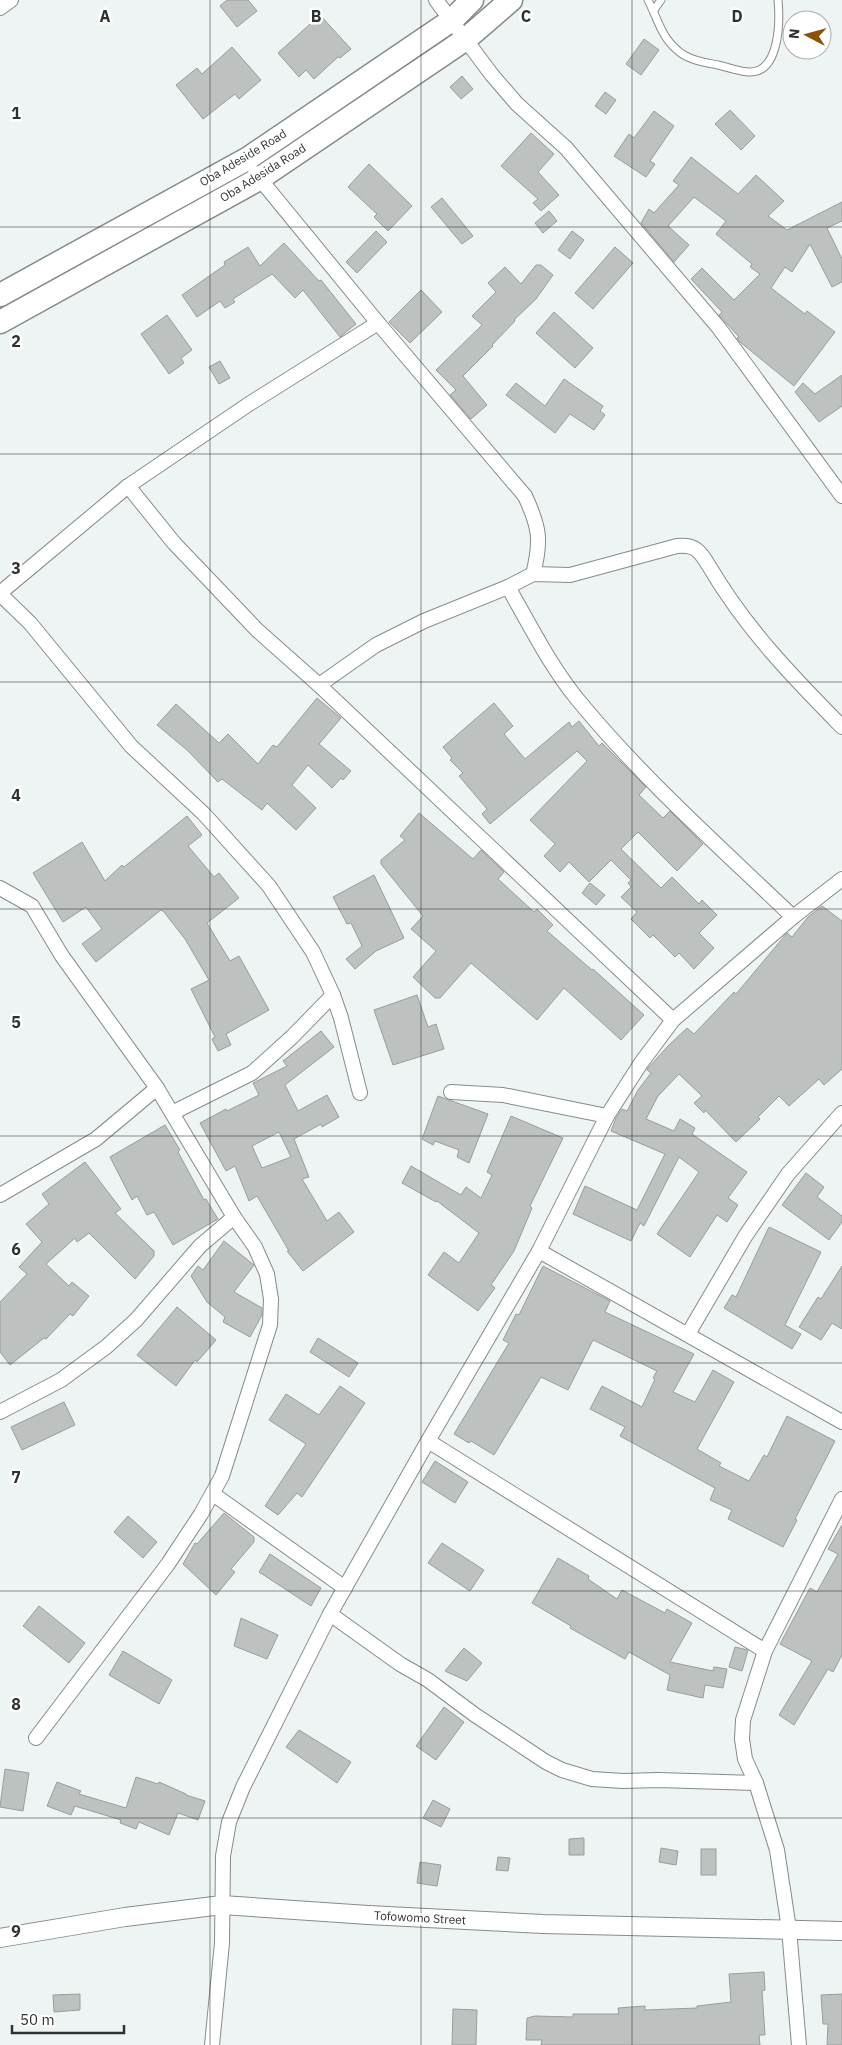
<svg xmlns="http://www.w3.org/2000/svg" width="842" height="2045" viewBox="0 0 842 2045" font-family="'IBM Plex Sans',sans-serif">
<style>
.building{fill:#bdc2c0;stroke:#999e9c;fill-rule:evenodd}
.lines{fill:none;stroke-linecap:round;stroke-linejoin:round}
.service-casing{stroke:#858b8b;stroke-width:9}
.minor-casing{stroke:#858b8b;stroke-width:16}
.tertiary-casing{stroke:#858b8b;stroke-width:20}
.primary-casing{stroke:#858b8b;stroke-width:25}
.service{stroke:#fff;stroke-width:7}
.minor{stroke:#fff;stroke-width:14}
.tertiary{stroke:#fff;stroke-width:18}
.primary{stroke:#fff;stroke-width:22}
.grid{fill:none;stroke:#2f3131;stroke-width:1;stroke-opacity:0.55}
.labels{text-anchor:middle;stroke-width:5;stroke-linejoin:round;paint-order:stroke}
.street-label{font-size:12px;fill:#2f3131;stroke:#fff}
.grid-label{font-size:16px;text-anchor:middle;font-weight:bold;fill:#2f3131;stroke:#fff;stroke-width:5;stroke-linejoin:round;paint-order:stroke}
</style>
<rect width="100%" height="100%" fill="#eef4f4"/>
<g class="building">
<polygon points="227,0 248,0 257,11 237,27 220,6"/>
<polygon points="320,15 351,49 340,58 338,57 314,79 306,70 299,77 278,53"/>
<polygon points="644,39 659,50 641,75 626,64"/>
<polygon points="232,47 261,80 239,99 235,94 203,119 176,85 197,68 202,74"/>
<polygon points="462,76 473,89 461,99 450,87"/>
<polygon points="605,92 616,100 606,114 595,106"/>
<polygon points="730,110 755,136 741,150 715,124"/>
<polygon points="654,111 674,126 650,161 655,164 646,177 614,156 629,134 634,138"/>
<polygon points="531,133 554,154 538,172 559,195 541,211 533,203 538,199 501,166"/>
<polygon points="691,157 738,194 756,175 784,201 768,216 787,230 842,202 842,221 827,228 842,259 842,282 832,287 810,244 792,272 785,267 771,288 805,314 807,311 835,332 794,386 740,342 737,338 739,337 719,315 722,312 691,279 702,268 734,300 760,274 750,267 752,264 716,234 726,221 694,197 668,226 689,245 674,262 641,223 649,209 654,213 679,185 673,181"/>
<polygon points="369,164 412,206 388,231 374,217 377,214 348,187"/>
<polygon points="442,198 473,236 462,244 431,207"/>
<polygon points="549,211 557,221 543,233 535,223"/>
<polygon points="376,231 387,242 357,273 346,262"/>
<polygon points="572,231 584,240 570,259 558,250"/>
<polygon points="284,243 319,281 321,280 356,324 340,337 303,290 295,298 272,274 233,299 235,302 225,308 220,301 197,317 182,295 225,265 224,262 248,247 260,266"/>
<polygon points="615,247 633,263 593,309 575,293"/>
<polygon points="536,265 541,265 553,275 536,299 514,320 515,321 492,345 493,346 463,376 487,405 471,419 450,395 456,390 436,370 482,325 472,316 496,292 488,283 505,267 521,284"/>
<polygon points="421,290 442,312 410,343 389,322"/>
<polygon points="554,312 593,348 575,368 536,333"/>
<polygon points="167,315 192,350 181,358 184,363 169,374 141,334"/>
<polygon points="220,361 230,378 219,384 209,367"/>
<polygon points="842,375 842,406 819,422 795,392 803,383 815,394"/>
<polygon points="564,379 603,406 600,411 605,415 594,430 570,414 555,433 506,395 516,383 545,406"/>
<polygon points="317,698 341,718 319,744 351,771 343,780 341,778 332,788 308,765 292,785 316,808 296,830 267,803 262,810 222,779 218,782 187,750 157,725 176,704 219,743 228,734 258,764 273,745 277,747"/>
<polygon points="494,703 513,726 504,734 525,759 569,722 572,727 579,721 599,746 602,743 646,787 639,795 663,818 670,811 703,844 677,871 638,832 621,849 661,888 672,877 699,904 702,900 717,915 699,933 714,948 694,969 679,953 675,957 653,935 650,938 631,919 637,912 621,897 631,887 628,883 631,880 611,860 589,882 569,862 560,872 544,856 555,844 530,820 587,761 577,751 490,824 482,814 487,809 459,776 463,773 450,760 452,758 443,747"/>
<polygon points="419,813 473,859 481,850 504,872 498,879 534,912 537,909 553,925 547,931 592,970 593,969 644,1015 621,1040 564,988 537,1020 471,963 440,998 435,998 413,977 436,951 411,929 423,916 381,864 381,860 405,840 400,836"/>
<polygon points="187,816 202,835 188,846 214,877 219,873 239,898 207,923 230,961 239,956 269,1010 226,1034 231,1045 218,1051 212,1039 215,1037 191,989 209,980 185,939 164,912 161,910 96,962 82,944 102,929 86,907 63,922 33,873 82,842 105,881 122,865 124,867"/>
<polygon points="374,875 404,938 376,951 355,969 346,959 362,946 351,923 347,924 333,897"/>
<polygon points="590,883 605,895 596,905 582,893"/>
<polygon points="822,906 842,921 842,1069 824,1085 819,1079 789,1106 779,1096 758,1117 760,1119 736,1142 705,1110 704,1113 694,1103 702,1096 679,1074 658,1096 646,1119 674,1131 680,1119 695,1128 692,1134 747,1172 728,1198 738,1205 727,1222 717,1215 690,1257 657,1234 699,1172 679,1157 644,1226 640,1223 631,1241 573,1214 585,1186 637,1210 665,1154 611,1131 616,1118 622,1109 627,1111 638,1090 651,1073 647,1070 648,1068 668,1046 687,1028 694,1034 734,992 736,994 787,933 792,937 808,917"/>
<polygon points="417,995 428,1027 436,1024 444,1049 393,1065 374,1010"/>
<path d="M321 1031 334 1047 285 1085 298 1111 327 1095 339 1117 322 1127 321 1124 294 1139 309 1177 302 1179 327 1221 339 1212 354 1232 303 1271 287 1251H289L257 1196 249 1201 235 1166 226 1171 200 1123 226 1109 227 1111 259 1095 253 1083 287 1066 283 1061ZM279 1132 291 1157 262 1168 252 1146Z"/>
<polygon points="438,1096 488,1114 469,1163 457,1157 459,1150 435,1141 433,1145 422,1139"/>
<polygon points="511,1116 563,1138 530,1206 532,1208 514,1251 491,1285 495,1288 478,1311 428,1275 444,1252 459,1263 479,1233 437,1201 436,1202 402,1183 411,1166 461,1195 466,1187 481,1198 492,1175 487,1172"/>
<polygon points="165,1125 180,1150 178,1152 204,1200 206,1199 218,1219 173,1245 154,1212 147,1215 137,1196 132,1200 110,1157"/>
<polygon points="85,1162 121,1209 115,1213 154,1251 154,1256 135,1279 89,1233 77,1242 75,1238 46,1264 69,1286 72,1282 89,1296 73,1316 70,1314 46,1339 44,1338 10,1365 0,1352 0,1302 27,1274 19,1267 42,1242 26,1224 49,1204 42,1194"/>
<polygon points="806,1173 824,1187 817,1197 842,1216 842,1222 829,1240 782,1205"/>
<polygon points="769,1227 821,1252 785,1325 801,1334 792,1349 724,1308 732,1295 736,1297"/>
<polygon points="224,1241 254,1265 234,1292 262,1308 262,1315 250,1337 223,1322 225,1317 207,1302 191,1276 198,1266 203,1270"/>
<polygon points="543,1266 610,1301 605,1312 694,1354 673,1392 695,1402 713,1370 734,1382 697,1449 721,1463 719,1466 749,1481 764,1455 767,1457 787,1416 835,1441 795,1519 797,1520 783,1547 728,1519 732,1510 710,1500 715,1488 620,1436 625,1427 590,1409 602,1386 642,1407 655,1379 653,1378 657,1371 593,1340 568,1390 541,1377 494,1455 471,1441 469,1443 454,1434 509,1343 503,1340 516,1314 519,1315"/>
<polygon points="842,1266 842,1329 832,1323 821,1340 799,1327 818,1297 821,1299"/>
<polygon points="177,1307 216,1340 197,1362 195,1360 176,1386 137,1355"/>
<polygon points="318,1338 358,1363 349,1377 310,1352"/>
<polygon points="340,1386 365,1403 302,1497 297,1493 278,1515 265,1506 306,1444 269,1420 286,1394 319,1415"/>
<polygon points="64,1402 75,1425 22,1450 11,1427"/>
<polygon points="435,1461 468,1482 455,1503 422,1482"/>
<polygon points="224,1513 254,1537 254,1542 231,1569 235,1572 216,1595 183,1564 195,1543 197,1544"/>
<polygon points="128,1516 157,1542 143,1558 114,1532"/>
<polygon points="842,1525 842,1655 833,1672 828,1669 794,1725 779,1715 812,1661 780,1644 810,1588 817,1592 838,1554 828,1549"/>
<polygon points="442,1543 484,1570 470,1591 428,1563"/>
<polygon points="270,1554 321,1588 311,1606 259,1572"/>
<polygon points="558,1558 589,1576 588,1579 617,1599 622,1590 665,1613 667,1609 692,1623 670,1662 713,1671 714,1667 727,1669 723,1688 705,1685 703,1698 667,1690 670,1675 629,1652 625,1659 570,1628 571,1626 532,1603"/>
<polygon points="39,1606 85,1643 69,1663 23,1626"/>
<polygon points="241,1618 278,1635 267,1659 234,1646"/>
<polygon points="735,1647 748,1650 742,1671 729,1667"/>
<polygon points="464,1648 482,1663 467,1681 445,1671"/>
<polygon points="123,1651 172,1680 159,1704 109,1675"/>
<polygon points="444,1707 464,1722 436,1760 416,1746"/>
<polygon points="299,1730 351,1762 337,1783 286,1747"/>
<polygon points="5,1769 29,1773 23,1811 0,1807"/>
<polygon points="136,1777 158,1784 159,1782 186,1794 186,1795 205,1801 198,1820 178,1813 169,1835 139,1822 136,1829 120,1823 121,1820 75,1806 71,1815 47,1806 57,1782 81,1791 79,1794 126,1808"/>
<polygon points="433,1800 450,1809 441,1827 423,1818"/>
<polygon points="584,1838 584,1855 569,1855 569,1839"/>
<polygon points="661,1848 678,1851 676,1865 659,1862"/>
<rect x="701" y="1849" width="15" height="26"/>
<polygon points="498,1857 510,1858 508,1871 496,1870"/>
<polygon points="420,1862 441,1865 437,1886 417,1883"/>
<polygon points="764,1972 765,1990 762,1991 765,2035 759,2035 760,2045 541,2045 542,2040 526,2040 527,2018 535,2016 573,2017 573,2014 619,2014 618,2008 645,2006 645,2010 697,2008 697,2006 731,2002 729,1974"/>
<polygon points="80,1994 80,2010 54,2012 53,1995"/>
<polygon points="842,1994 842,2045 827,2045 828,2024 823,2024 821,1995"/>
<polygon points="453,2009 477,2010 476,2045 452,2045"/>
</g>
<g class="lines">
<defs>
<g id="service">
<path d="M648 0C657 17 661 36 676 49 687 60 703 62 718 65 727 67 738 71 748 72 780 74 780 21 778 0"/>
<polyline points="654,10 661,0"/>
</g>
<g id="minor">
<polyline points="436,0 492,75 517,104 566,148 719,328 842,496"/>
<polyline points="0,8 11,0"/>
<path d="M255 173 378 323 525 496C539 526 542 540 533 574"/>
<polyline points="128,486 174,543 257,630 319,685 673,1020"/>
<path d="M508 587C530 625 550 666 578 700 643 779 720 847 793 917"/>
<polyline points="0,593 128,486 249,404 378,323"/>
<polyline points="0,594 30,623 131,746 204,814 269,886 313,952 333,995 341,1018 360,1093"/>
<path d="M319 685 376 645 424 621 508 587 533 574 570 575 677 546C695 544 700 551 709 566 746 629 792 676 842 727"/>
<polyline points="0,888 32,906 62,956 157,1088 234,1217 255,1247 267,1274 271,1299 270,1325 222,1476 201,1514 168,1564 36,1738"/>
<polyline points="451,1092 503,1095 607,1116"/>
<polyline points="172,1113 252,1073 292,1037 333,995"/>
<polyline points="0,1195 96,1139 157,1088"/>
<polyline points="539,1251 842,1422"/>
<polyline points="688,1334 746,1235 788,1174 842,1113"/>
<polyline points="0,1412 61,1380 106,1347 136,1320 200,1246 234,1217"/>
<polyline points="428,1441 765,1651"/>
<polyline points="213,1494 345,1588"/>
<polyline points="330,1614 400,1664 428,1680 475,1715 546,1762 562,1770 592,1779 623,1781 658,1780 756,1783"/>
<polyline points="212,2045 222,1943 223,1856 229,1822 243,1787 330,1614 428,1441 539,1251 607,1116 641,1063 673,1020 793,917 842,879"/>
<polyline points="799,2045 789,1929 777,1850 756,1783 745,1759 742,1739 743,1720 765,1651 842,1499"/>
</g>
<polyline id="tertiary" points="0,1938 125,1917 222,1905 368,1915 543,1924 842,1931"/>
<g id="primary">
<polyline points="0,295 247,159 452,20 472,0"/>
<polyline points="0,322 259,179 466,39 511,0"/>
</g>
</defs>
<use href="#service" class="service-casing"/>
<use href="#minor" class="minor-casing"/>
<use href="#tertiary" class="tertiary-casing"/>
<use href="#primary" class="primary-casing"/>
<use href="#service" class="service"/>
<use href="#minor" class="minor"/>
<use href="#tertiary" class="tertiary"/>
<use href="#primary" class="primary"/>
</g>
<path class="grid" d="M210 0V2045M421 0V2045M632 0V2045M0 227H842M0 454H842M0 682H842M0 909H842M0 1136H842M0 1363H842M0 1591H842M0 1818H842"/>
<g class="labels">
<g class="street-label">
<text transform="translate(243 158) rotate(-31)" y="4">Oba Adeside Road</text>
<text transform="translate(263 173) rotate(-32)" y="4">Oba Adesida Road</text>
<text transform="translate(420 1918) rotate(3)" y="4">Tofowomo Street</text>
</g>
</g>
<g class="grid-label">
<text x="105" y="22">A</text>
<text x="316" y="22">B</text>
<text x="526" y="22">C</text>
<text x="737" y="22">D</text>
<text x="16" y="119">1</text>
<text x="16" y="347">2</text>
<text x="16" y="574">3</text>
<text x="16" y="801">4</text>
<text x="16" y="1028">5</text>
<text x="16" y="1255">6</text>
<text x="16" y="1483">7</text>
<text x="16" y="1710">8</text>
<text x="16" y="1937">9</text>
</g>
<g transform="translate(807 35) rotate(276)"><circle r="24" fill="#ffffff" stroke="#acadad"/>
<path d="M0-4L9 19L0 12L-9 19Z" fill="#8b520b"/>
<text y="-8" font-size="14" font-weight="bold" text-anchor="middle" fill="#2f3131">N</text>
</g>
<path d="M12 2025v8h112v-8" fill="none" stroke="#2f3131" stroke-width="2.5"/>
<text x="20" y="2025" font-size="15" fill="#2f3131" stroke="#ffffff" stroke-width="4" paint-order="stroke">50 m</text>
</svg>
